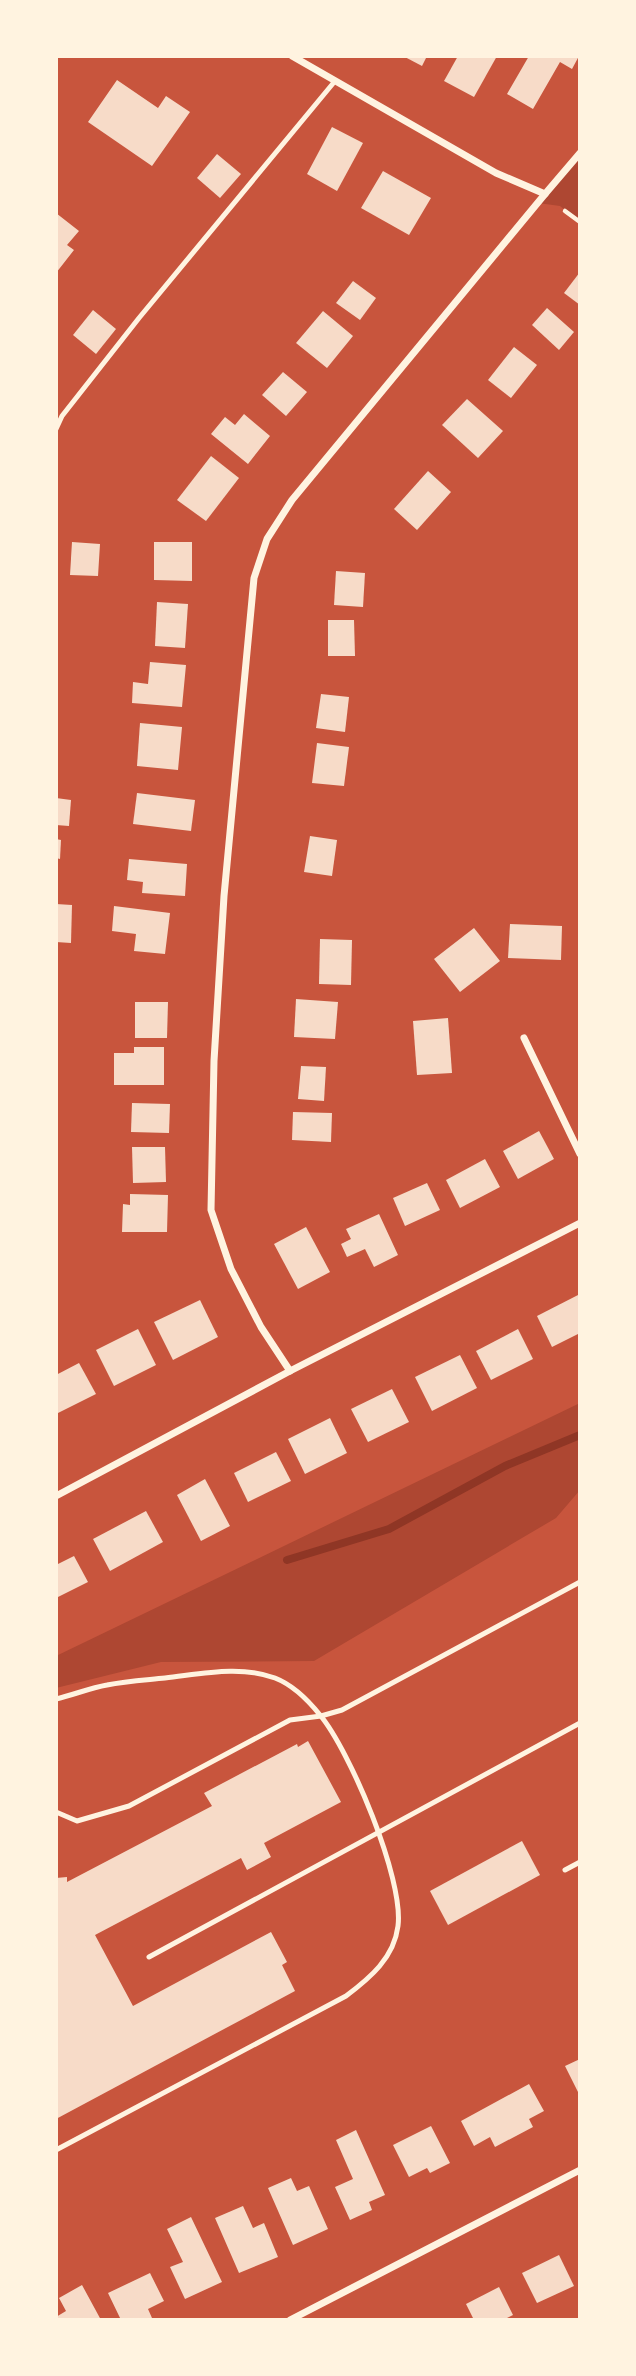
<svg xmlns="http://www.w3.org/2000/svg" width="636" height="2376" viewBox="0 0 636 2376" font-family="Quicksand,sans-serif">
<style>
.green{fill:#ae4732}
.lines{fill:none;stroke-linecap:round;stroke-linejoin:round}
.stream{stroke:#8f3625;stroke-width:8}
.building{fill:#f7dbc8}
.path{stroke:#fff3e0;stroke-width:4.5}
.service{stroke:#fff3e0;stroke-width:5}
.minor{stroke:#fff3e0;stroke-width:7}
</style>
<rect width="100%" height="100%" fill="#c8553d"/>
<g class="green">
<polygon points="580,153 580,222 560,206 538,203"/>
<polygon points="580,1403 580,1490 556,1518 314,1661 161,1662 56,1688 56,1656"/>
</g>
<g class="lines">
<polyline class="stream" points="287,1560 389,1529 505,1466 580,1435"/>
</g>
<g class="building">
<polygon points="403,56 427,56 422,66"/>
<polygon points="458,56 497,56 474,97 444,81"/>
<polygon points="529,56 579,56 572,69 560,62 533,109 507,94"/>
<polygon points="117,80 158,108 166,96 190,112 152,166 88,122"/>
<polygon points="332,127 363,143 337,191 307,174"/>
<polygon points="217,154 241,174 220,198 197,178"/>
<polygon points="383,171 431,198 409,235 361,208"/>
<polygon points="56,213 79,231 67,245 74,250 56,273"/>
<polygon points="580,272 580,305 564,293"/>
<polygon points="353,281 376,298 360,320 336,303"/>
<polygon points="547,308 574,332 559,350 532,325"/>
<polygon points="93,310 116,329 96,354 73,335"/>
<polygon points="323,311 353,336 327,368 296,343"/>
<polygon points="514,347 537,365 511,398 488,380"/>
<polygon points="283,372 307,392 286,416 262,395"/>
<polygon points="467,399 503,431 478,458 442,425"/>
<polygon points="244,414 270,436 248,464 211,434 225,417 235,425"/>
<polygon points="211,456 239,478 206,521 177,500"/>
<polygon points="428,471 451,492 417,530 394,509"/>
<polygon points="72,542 100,544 98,576 70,575"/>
<polygon points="154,542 192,542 192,581 154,580"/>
<polygon points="336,571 365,573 363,607 334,605"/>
<polygon points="157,602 188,604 185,648 155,646"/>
<polygon points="328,620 354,620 355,656 328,656"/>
<polygon points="150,662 186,665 182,707 132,703 133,682 148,684"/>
<polygon points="321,694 349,697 345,732 316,728"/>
<polygon points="140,723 182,727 178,770 137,766"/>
<polygon points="317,743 349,747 344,786 312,783"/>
<polygon points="137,793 195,800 191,831 133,824"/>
<polygon points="56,798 71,800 69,826 56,825"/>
<polygon points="310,836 337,840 332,876 304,872"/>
<polygon points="56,839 61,840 60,859 56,858"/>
<polygon points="129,859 187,864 185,896 142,893 143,882 127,880"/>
<polygon points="56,904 72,905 71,943 56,942"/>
<polygon points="114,906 170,913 165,954 134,951 136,934 112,931"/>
<polygon points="510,924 562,926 561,960 508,958"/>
<polygon points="474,928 500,961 460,992 434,959"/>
<polygon points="320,939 352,940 351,985 319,984"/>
<polygon points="296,999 338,1002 335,1039 294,1037"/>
<polygon points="135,1002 168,1002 167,1038 135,1038"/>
<polygon points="448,1018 452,1073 417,1075 413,1021"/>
<polygon points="134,1047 164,1047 164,1085 114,1085 114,1053 134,1053"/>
<polygon points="301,1066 326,1067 324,1101 298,1099"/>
<polygon points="132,1103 170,1104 169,1133 131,1132"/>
<polygon points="293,1112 332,1113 331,1142 292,1140"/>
<polygon points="539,1131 554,1159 518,1179 503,1151"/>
<polygon points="132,1147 165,1147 166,1182 133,1183"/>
<polygon points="485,1159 500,1187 460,1208 446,1180"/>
<polygon points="427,1183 440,1210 405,1226 393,1198"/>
<polygon points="130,1194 168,1195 167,1232 122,1232 123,1204 130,1205"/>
<polygon points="379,1214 398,1255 374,1267 365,1249 347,1257 341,1244 351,1239 346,1229"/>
<polygon points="306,1227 330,1272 298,1289 274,1244"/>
<polygon points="580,1294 580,1333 552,1347 537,1316"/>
<polygon points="200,1300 218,1337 173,1360 154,1322"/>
<polygon points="138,1329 156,1365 114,1386 96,1350"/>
<polygon points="518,1329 533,1359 491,1380 476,1351"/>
<polygon points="460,1355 477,1388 432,1411 415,1377"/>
<polygon points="79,1363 96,1394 56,1414 56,1375"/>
<polygon points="392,1389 409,1422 368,1442 351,1409"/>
<polygon points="330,1418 347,1453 305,1474 288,1439"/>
<polygon points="276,1452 291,1481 248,1502 234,1473"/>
<polygon points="205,1479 230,1526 201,1541 177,1495"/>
<polygon points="146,1511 163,1542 110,1571 93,1539"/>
<polygon points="74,1556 88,1582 56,1598 56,1565"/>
<polygon points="308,1741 341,1802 264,1843 271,1857 247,1870 241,1858 95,1935 133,2006 271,1932 287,1962 282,1965 295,1991 56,2119 56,1878 67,1877 67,1882 212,1806 204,1793 297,1744 298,1747"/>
<polygon points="522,1841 540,1875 448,1925 430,1891"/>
<polygon points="580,2059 580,2096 565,2066"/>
<polygon points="529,2084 544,2111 529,2119 533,2127 495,2147 490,2137 474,2146 461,2121"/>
<polygon points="431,2126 450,2163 430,2173 427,2168 409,2177 393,2145"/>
<polygon points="356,2130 385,2195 369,2202 372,2210 350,2220 335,2187 353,2179 336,2140"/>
<polygon points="291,2178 297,2191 309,2186 328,2229 293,2245 268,2188"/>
<polygon points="243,2206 253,2228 264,2223 278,2257 239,2273 215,2218"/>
<polygon points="191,2217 222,2282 185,2299 170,2267 183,2262 167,2229"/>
<polygon points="559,2255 574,2286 537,2303 522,2273"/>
<polygon points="150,2273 164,2301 148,2309 152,2318 147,2320 121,2320 108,2293"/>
<polygon points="82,2285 101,2320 56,2320 56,2317 66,2311 59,2298"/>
<polygon points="499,2287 513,2315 503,2320 474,2320 466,2304"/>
</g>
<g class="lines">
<polyline class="path" points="565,211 580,222"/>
<g class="service">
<polyline points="56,429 62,416 139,318 335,81"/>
<path d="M56 1699C73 1695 90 1688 107 1685 126 1681 146 1680 165 1678 201 1674 240 1665 275 1678 293 1685 308 1700 320 1715 350 1751 404 1879 398 1926 394 1958 370 1978 346 1996L56 2150"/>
<polyline points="56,1812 77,1821 129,1806 290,1720 321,1716 342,1710 580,1582"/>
<polyline points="565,1870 580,1862"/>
<polyline points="149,1957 580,1723"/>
</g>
<g class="minor">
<polyline points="292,56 496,173 545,194 580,153"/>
<polyline points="524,1038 580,1154"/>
<polyline points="290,1371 261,1327 231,1269 211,1210 214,1061 224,896 254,578 267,539 292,500 545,194"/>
<polyline points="56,1496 290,1371 580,1223"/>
<polyline points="290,2320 580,2170"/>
</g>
</g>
<rect width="636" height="2376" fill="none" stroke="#fff3e0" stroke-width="116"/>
</svg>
